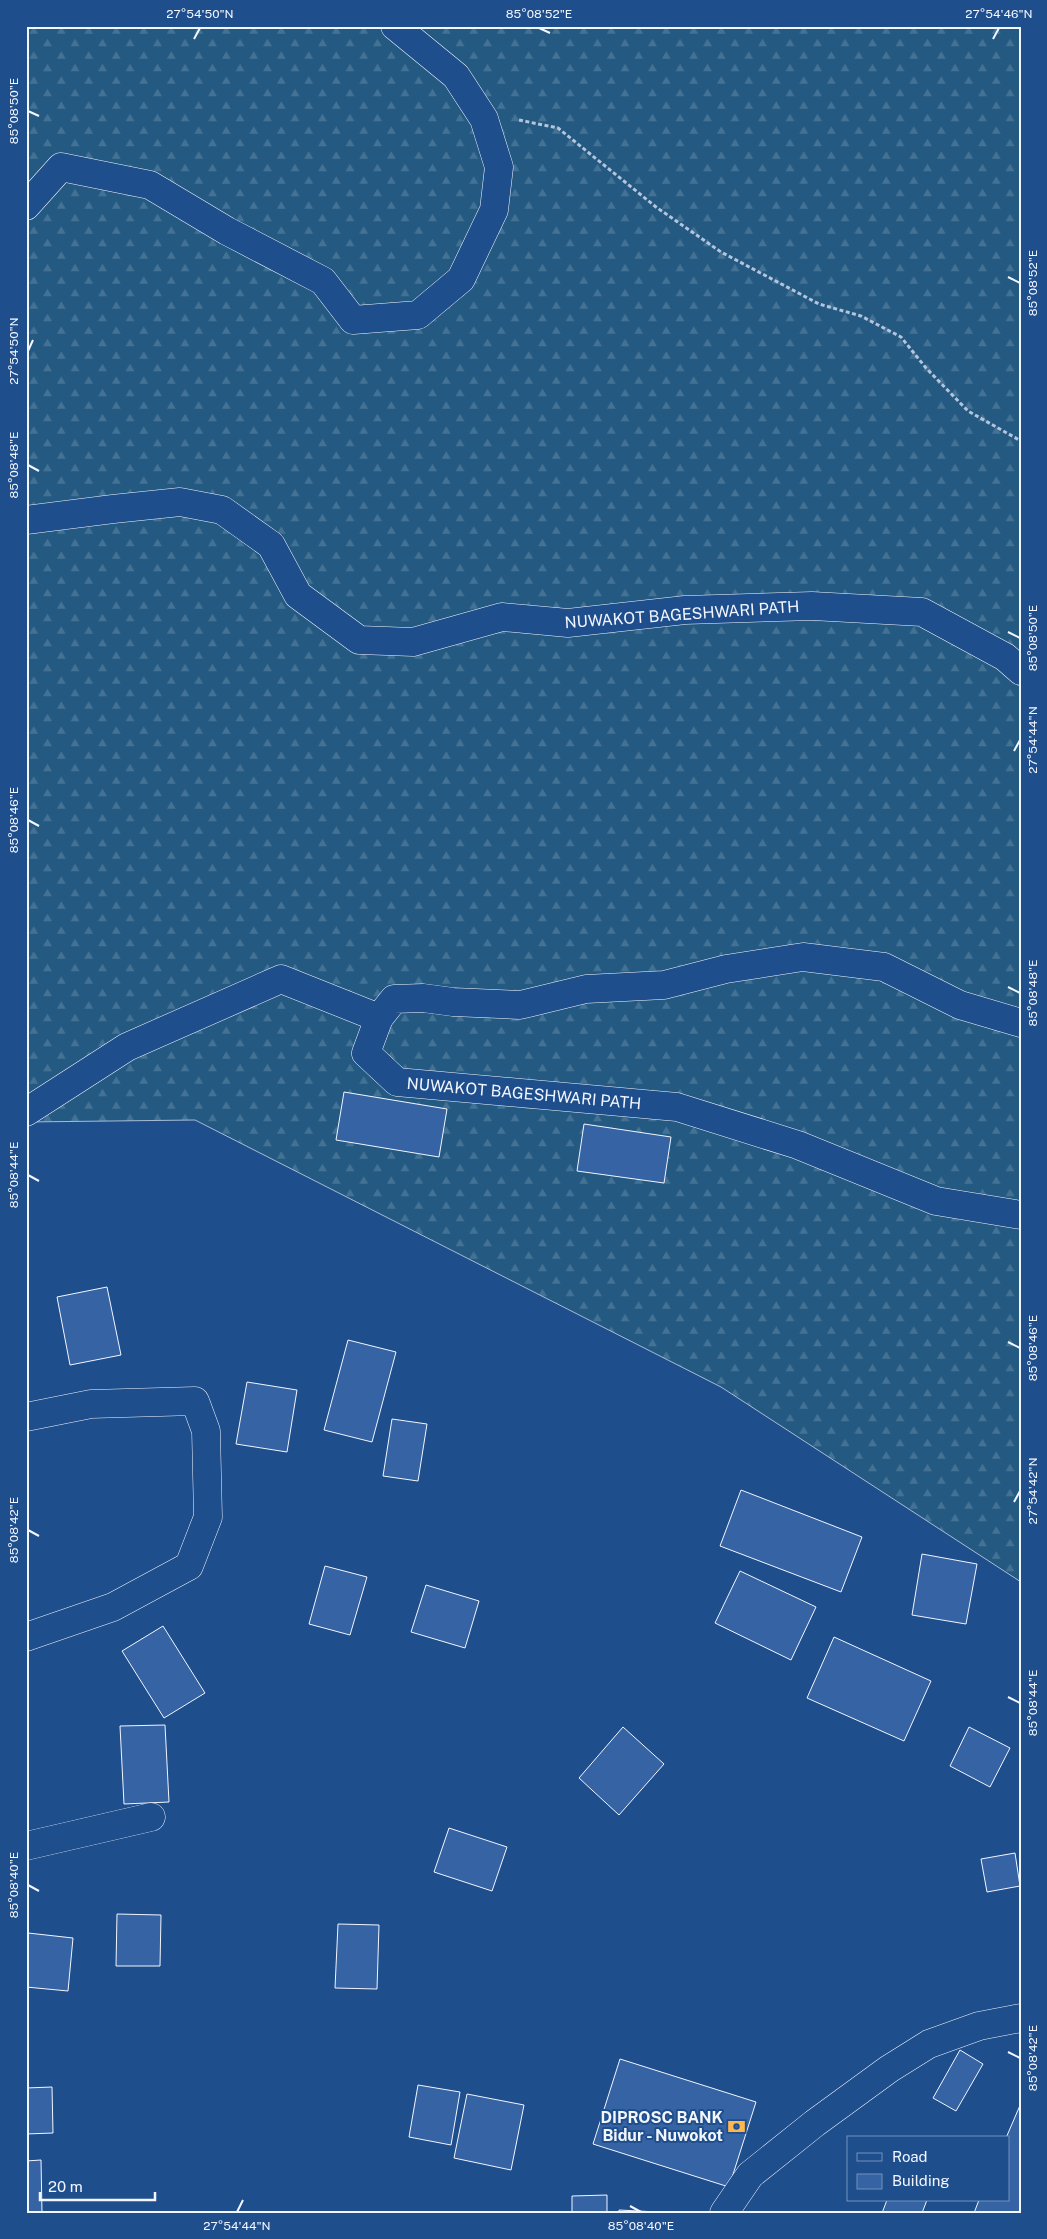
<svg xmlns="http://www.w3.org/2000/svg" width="1047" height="2239" viewBox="0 0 1047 2239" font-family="'Public Sans',sans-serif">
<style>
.forest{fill:url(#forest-firs);stroke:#a8bbd7}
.building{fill:#3563a3;stroke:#f2f6ff}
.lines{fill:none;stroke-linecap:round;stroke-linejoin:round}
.minor-casing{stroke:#f2f6ff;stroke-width:29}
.path{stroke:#b3c4dc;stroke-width:3;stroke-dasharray:4 2.5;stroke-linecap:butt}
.minor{stroke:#1f4e8c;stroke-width:28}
.ticks{fill:none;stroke:#f2f6ff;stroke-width:2}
.labels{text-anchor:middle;stroke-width:4;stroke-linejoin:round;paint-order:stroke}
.street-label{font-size:16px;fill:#f2f6ff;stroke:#1f4e8c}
.poi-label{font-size:16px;font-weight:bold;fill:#f2f6ff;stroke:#1f4e8c;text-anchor:end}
.neatline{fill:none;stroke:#f2f6ff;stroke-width:2}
.ticks-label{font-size:12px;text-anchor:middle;fill:#f2f6ff}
</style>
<defs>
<pattern id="forest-firs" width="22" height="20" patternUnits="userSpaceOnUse" patternTransform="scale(1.25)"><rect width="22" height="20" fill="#245a82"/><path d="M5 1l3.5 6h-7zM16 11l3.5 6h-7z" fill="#447295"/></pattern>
</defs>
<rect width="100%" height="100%" fill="#1f4e8c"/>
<polygon class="forest" points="26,26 1021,26 1021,1582 721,1387 195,1120 26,1122"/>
<g class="building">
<polygon points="344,1092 447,1109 439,1157 336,1140"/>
<polygon points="584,1124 671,1137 664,1183 577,1171"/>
<polygon points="107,1287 121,1355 70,1365 57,1297"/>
<polygon points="348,1340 396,1352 372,1442 324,1430"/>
<polygon points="247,1382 297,1390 287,1452 236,1444"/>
<polygon points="392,1419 427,1424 418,1481 383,1476"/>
<polygon points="741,1490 862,1537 841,1592 720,1546"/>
<polygon points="922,1554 977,1564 966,1624 912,1615"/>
<polygon points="325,1566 367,1577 350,1635 309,1624"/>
<polygon points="740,1571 816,1607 791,1660 715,1623"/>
<polygon points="426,1585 479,1601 465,1648 411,1632"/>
<polygon points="163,1626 205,1693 164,1718 122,1651"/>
<polygon points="834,1637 931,1681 904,1741 807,1698"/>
<polygon points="165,1725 169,1802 124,1804 120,1726"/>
<polygon points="623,1727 664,1764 619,1815 579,1778"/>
<polygon points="969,1727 1010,1748 990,1787 950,1766"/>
<polygon points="449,1828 507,1847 492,1891 434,1872"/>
<polygon points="1015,1853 1020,1886 987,1892 981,1859"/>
<polygon points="117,1914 161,1915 160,1966 116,1966"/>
<polygon points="338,1924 379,1925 377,1989 335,1988"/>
<polygon points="28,1933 73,1938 68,1991 26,1987"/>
<polygon points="960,2050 983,2064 956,2111 933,2098"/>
<polygon points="620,2059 756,2102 729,2187 593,2144"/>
<polygon points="418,2085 460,2092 451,2145 409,2137"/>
<polygon points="52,2087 53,2133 26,2134 26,2088"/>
<polygon points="467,2094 524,2105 511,2170 454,2158"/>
<polygon points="1021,2103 1021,2210 1020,2213 974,2213 979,2200 1008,2200 1008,2138 1006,2138"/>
<polygon points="41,2160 42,2213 26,2213 26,2161"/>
<polygon points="607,2195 607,2213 572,2213 572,2196"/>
<polygon points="887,2200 927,2200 922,2213 882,2213"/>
<polygon points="619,2210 677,2213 619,2213"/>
</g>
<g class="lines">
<defs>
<g id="minor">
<polyline points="26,206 61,167 150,185 227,231 323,281 353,320 418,315 461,279 494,210 499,167 484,119 456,76 395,26"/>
<polyline points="26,520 113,509 180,502 222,510 271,545 298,595 359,640 413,642 502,617 568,623 685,610 812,606 922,612 1005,657 1021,671"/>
<polyline points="1021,1023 960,1005 884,967 803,957 726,969 664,985 586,989 520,1005 453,1002 423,998 394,999 379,1018 366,1053 397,1082 677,1107 798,1145 936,1201 1021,1215"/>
<polyline points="26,1112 127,1047 281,979 379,1018"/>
<polyline points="26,1417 91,1404 195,1401 206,1431 208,1517 189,1566 113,1607 26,1637"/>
<polyline points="26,1846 151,1817"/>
<polyline points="724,2213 750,2175 815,2123 889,2069 929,2044 979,2026 1021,2018"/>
</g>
</defs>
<use href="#minor" class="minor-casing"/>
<polyline class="path" points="519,120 558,128 656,207 721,252 819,304 861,316 901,337 926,368 968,411 1021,441"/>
<use href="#minor" class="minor"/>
</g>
<path class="ticks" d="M539 28 550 33M194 39 200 28M993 39 999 28M28 111 39 116M1008 277 1020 283M28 351 33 340M28 465 39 471M1008 632 1020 638M1014 751 1020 740M28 820 39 826M1008 987 1020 993M28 1175 39 1181M1008 1342 1020 1348M1014 1502 1020 1491M28 1530 39 1536M1008 1697 1020 1703M28 1885 39 1891M1008 2052 1020 2058M630 2206 641 2212M237 2212 243 2200"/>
<defs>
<symbol id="bank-bare" viewBox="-9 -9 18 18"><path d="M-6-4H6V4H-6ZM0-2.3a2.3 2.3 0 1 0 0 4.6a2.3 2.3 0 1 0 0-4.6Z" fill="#ffb74d" stroke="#1f4e8c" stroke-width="2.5" paint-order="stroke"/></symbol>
</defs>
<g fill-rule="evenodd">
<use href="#bank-bare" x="724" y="2114" width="25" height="25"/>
</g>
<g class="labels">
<g class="street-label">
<text transform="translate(682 614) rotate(-4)" y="6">NUWAKOT BAGESHWARI PATH</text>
<text transform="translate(524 1093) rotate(5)" y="6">NUWAKOT BAGESHWARI PATH</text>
</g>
<g class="poi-label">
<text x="723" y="2123">DIPROSC BANK<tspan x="723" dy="18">Bidur - Nuwokot</tspan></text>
</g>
</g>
<rect width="1047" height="2239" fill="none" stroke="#1f4e8c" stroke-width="55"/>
<rect x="847" y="2136" width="162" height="65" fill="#1f4e8c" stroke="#7391ba"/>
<rect x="857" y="2153" width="25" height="8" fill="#1f4e8c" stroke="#7391ba"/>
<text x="892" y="2162" font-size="15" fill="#f2f6ff">Road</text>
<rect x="857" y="2174" width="25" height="15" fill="#3563a3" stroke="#7391ba"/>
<text x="892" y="2186" font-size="15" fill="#f2f6ff">Building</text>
<path d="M40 2192v8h115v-8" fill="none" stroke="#f2f6ff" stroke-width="2.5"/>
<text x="48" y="2192" font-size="15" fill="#f2f6ff" stroke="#1f4e8c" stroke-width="4" paint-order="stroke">20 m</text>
<rect x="28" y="28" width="992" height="2184" class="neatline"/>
<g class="ticks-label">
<text x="200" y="18">27°54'50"N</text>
<text x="539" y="18">85°08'52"E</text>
<text x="999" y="18">27°54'46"N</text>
<text transform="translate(14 111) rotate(-90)" y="4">85°08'50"E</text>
<text transform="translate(1033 283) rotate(-90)" y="4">85°08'52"E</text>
<text transform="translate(14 351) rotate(-90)" y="4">27°54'50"N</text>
<text transform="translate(14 465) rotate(-90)" y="4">85°08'48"E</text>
<text transform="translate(1033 638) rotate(-90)" y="4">85°08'50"E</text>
<text transform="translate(1033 740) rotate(-90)" y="4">27°54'44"N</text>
<text transform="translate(14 820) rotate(-90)" y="4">85°08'46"E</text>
<text transform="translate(1033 993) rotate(-90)" y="4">85°08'48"E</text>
<text transform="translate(14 1175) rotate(-90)" y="4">85°08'44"E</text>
<text transform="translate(1033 1348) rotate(-90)" y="4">85°08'46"E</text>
<text transform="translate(1033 1491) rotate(-90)" y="4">27°54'42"N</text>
<text transform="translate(14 1530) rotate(-90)" y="4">85°08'42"E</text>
<text transform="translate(1033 1703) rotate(-90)" y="4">85°08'44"E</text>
<text transform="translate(14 1885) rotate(-90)" y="4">85°08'40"E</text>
<text transform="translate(1033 2058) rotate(-90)" y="4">85°08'42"E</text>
<text x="237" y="2230">27°54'44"N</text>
<text x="641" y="2230">85°08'40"E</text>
</g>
</svg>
